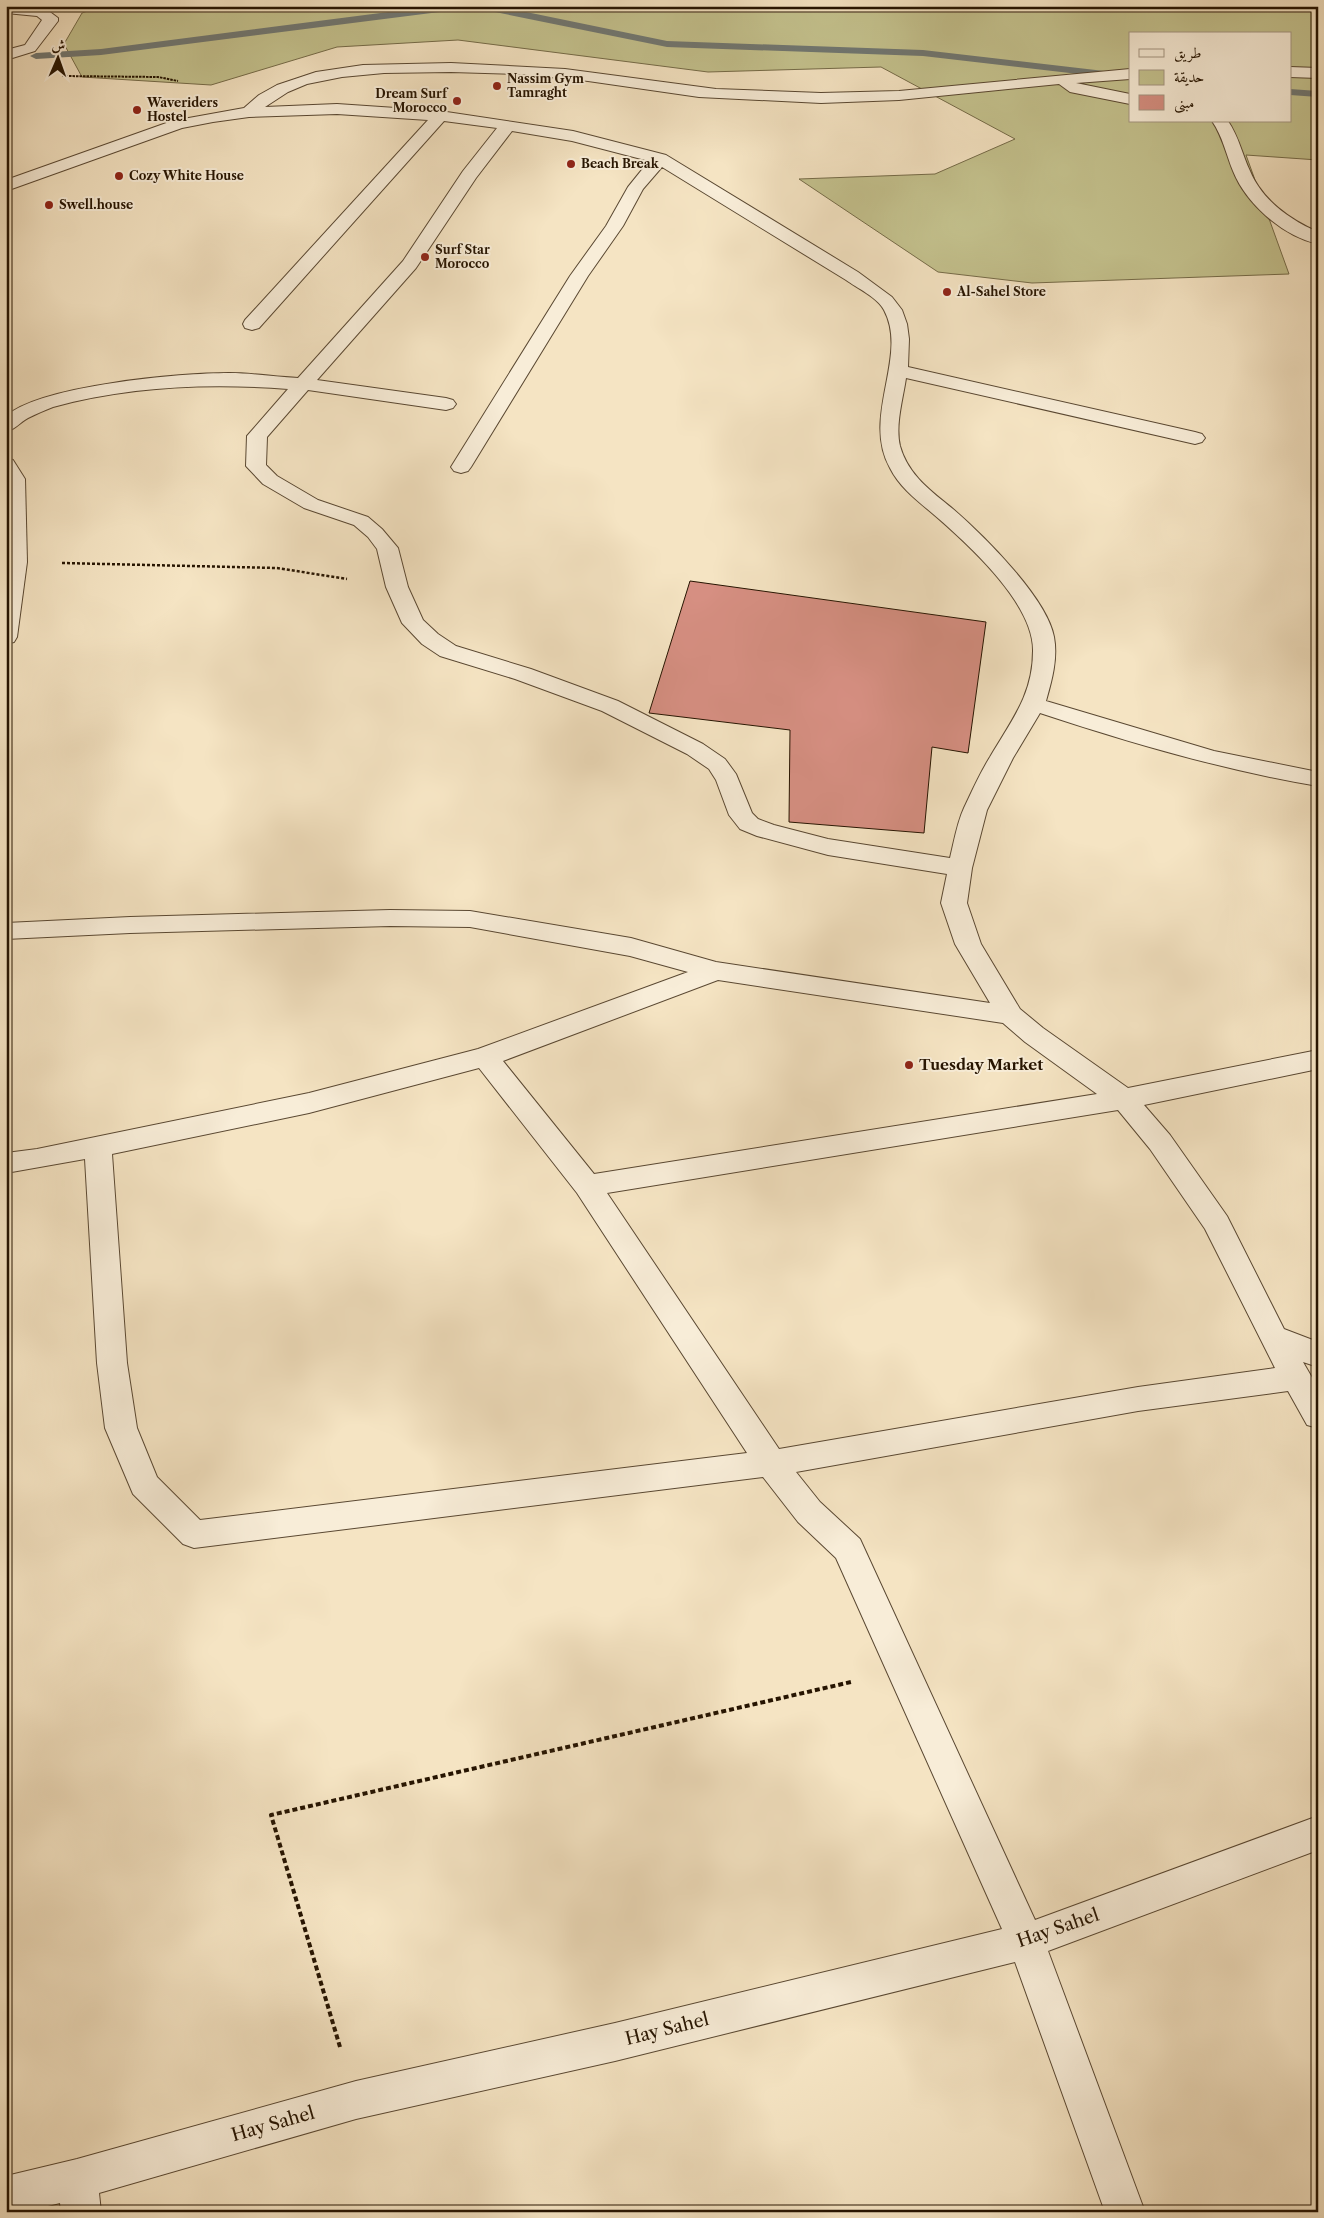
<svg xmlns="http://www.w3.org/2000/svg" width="1324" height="2218" viewBox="0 0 1324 2218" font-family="'Libre Caslon Text',Amiri,serif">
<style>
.green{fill:#c4c28e;stroke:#756b48;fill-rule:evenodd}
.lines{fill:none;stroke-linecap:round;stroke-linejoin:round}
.stream{fill:#717873;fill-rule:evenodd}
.building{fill:#d68f82;stroke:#261401}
.minor-casing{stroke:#5a4832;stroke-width:2}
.path-far2{stroke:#261401;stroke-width:2;stroke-dasharray:2.5 1;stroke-linecap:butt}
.path-far1{stroke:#261401;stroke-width:2.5;stroke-dasharray:3 2;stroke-linecap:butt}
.path{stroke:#261401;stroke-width:4;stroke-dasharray:5 3;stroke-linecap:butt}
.minor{fill:#f8edd8;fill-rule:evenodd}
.poi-dot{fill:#8f2418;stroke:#f8edd8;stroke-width:2}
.labels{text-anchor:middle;stroke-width:4;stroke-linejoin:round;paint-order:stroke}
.far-poi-label{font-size:12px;font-weight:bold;fill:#261401;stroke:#f8edd8;text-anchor:start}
.poi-label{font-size:15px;font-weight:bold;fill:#261401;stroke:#f8edd8;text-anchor:start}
.near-street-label{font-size:18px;fill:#261401;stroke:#f8edd8}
</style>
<rect width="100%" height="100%" fill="#f5e4c3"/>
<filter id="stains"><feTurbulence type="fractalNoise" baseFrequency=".004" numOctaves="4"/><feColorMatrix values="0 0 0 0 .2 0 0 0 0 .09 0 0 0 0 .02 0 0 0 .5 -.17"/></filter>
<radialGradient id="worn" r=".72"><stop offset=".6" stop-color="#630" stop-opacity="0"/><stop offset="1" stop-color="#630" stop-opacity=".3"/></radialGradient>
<path class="green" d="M102 6H1318V160L1246 155 1289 274 1032 283 938 272 799 179 935 174 1015 139 881 67 708 72 458 40 337 47 211 85 82 77 64 44 82 13ZM1130 34H1290V121H1130Z"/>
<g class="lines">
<g class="stream">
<polygon points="435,6 468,6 463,9 101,55 36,59 30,56 36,53 101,49"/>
<polygon points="475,6 497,6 667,41 923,50 1130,74 1130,80 923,56 667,47 480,9"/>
<polygon points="1290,89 1318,91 1318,97 1290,95"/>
</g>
</g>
<polygon class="building" points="690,581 986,622 968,753 932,747 924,833 789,822 790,730 649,713"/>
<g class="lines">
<defs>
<g id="minor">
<polygon points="6,6 41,8 46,9 58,18 58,21 35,51 6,60 6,50 25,45 42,20 37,16 6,13"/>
<path d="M451 63 565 69 716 89 821 93 899 91 1130 69V79L1076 83 1130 94V104L1070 92 1059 84 899 100 821 103 699 97 588 81 520 74 451 72 384 73 342 77 307 84 288 92 265 107 337 104 440 111 573 131 666 155 858 272 892 297 902 310 907 324 909 339 908 367 1195 432 1202 434 1205 438 1202 442 1195 444 906 378C903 399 895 425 900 446 908 475 931 491 953 509 983 535 1047 598 1054 637 1058 658 1052 680 1046 701L1214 751 1318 772V786C1223 770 1131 743 1040 713L1013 758 987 810 972 868 967 903 981 944 1020 1009 1043 1028 1128 1088 1318 1050V1069L1144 1105 1170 1135 1227 1216 1284 1329 1318 1342V1367L1303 1362 1318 1388V1428L1307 1425 1288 1391 1138 1411 796 1472 820 1502 860 1539 1035 1920 1318 1816V1850L1048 1951 1145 2212H1105L1015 1962 615 2061 356 2119 99 2193 101 2212H61L60 2203 24 2212H6V2176L77 2159 356 2081 615 2023 1002 1929 836 1558 798 1522 763 1477 194 1548 183 1544 133 1494 105 1428 97 1363 85 1159 6 1173V1153L37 1149 309 1093 478 1049 688 972 630 956 470 927 390 926 130 933 6 939V923L130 917 390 910 470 911 631 938 716 962 990 1003 955 944 941 903 947 874 828 855 757 836 740 829 729 815 716 780 709 769 687 754 602 711 515 679 440 656 422 644 402 623 386 587 377 549 368 537 354 525 304 508 263 484 246 466 247 436 288 389C210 383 129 386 53 407 45 410 36 414 28 418 20 422 16 429 6 432V416C42 385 181 373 229 373 252 373 275 377 298 378L403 261 463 171 497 128 444 121 259 328 252 330 245 328 243 324 245 320 428 120 337 114 249 117 213 122 182 128 6 191V180L172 121 244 108 259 95 277 85 316 72 363 65ZM512 131 572 141 649 161 628 187 606 226 570 276 451 467 454 471 461 473 468 471 471 467 588 276 623 226 643 189 662 167 846 280C857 288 877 297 884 310 909 357 861 416 890 468 901 490 921 503 939 519 972 548 1034 605 1033 651 1033 695 1011 721 990 757 980 773 972 791 964 808 957 823 954 842 950 858L828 839 774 825 758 819 752 813 736 774 725 759 703 744 618 701 531 669 456 646 438 634 423 620 408 587 398 548 382 529 368 517 318 500 277 476 266 465 267 437 308 390 446 410 453 408 456 404 453 400 446 398 317 380 416 268 476 178ZM718 980 1003 1023 1025 1042 1097 1094 594 1174 503 1061ZM479 1068 577 1193 747 1453 200 1520 157 1477 137 1428 127 1363 112 1154 309 1113ZM1118 1110 1150 1149 1205 1229 1275 1368 1138 1387 779 1449 607 1193Z"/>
<polygon points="1290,67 1318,68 1318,78 1290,77"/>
<path d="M1212 121H1228C1239 137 1242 154 1250 171 1262 200 1290 220 1318 232V244C1283 236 1246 204 1233 171 1226 154 1223 137 1212 121Z"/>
<polygon points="6,458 13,460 25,479 27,562 17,637 14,642 6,644"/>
</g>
</defs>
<use href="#minor" class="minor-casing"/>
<polyline class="path-far2" points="62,76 158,77 178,81"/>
<polyline class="path-far1" points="62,563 277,568 347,579"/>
<polyline class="path" points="340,2047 271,1815 851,1682"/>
<use href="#minor" class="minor"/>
</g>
<g class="poi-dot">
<circle cx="497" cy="86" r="5"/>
<circle cx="457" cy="101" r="5"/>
<circle cx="137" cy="110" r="5"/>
<circle cx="571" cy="164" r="5"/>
<circle cx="119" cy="176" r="5"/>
<circle cx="49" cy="205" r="5"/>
<circle cx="425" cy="257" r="5"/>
<circle cx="947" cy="292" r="5"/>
<circle cx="909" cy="1065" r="5"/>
</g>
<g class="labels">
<g class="far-poi-label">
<text x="507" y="83">Nassim Gym<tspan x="507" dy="14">Tamraght</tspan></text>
<text x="447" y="98" text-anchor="end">Dream Surf<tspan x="447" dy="14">Morocco</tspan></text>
<text x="147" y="107">Waveriders<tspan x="147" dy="14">Hostel</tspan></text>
<text x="581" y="168">Beach Break</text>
<text x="129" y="180">Cozy White House</text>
<text x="59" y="209">Swell.house</text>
<text x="435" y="254">Surf Star<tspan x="435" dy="14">Morocco</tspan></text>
<text x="957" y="296">Al-Sahel Store</text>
</g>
<g class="poi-label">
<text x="919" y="1070">Tuesday Market</text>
</g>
<g class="near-street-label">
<text transform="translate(1058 1928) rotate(-19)" y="6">Hay Sahel</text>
<text transform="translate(667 2029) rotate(-14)" y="6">Hay Sahel</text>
<text transform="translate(273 2124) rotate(-16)" y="6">Hay Sahel</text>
</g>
</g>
<rect width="1324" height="2218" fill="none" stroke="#f5e4c3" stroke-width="25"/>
<rect x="8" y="8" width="1309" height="2203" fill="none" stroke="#261401" stroke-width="2.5"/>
<rect x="12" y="12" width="1299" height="2193" fill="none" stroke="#261401"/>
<rect x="1129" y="32" width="162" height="90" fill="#f8edd8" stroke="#a49682"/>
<rect x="1139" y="49" width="25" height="8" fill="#f8edd8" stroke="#a49682"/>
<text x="1174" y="58" font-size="15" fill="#261401">طريق</text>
<rect x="1139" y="70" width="25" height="15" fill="#c4c28e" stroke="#a49682"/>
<text x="1174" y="82" font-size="15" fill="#261401">حديقة</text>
<rect x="1139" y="95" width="25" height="15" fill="#d68f82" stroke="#a49682"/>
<text x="1174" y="108" font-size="15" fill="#261401">مبنى</text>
<g transform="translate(58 58) rotate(2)" stroke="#f8edd8" stroke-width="4" paint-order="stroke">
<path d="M0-4L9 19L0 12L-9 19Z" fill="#261401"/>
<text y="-8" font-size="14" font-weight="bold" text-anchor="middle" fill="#261401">ش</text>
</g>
<rect width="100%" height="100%" filter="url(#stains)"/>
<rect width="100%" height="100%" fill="url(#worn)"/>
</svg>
